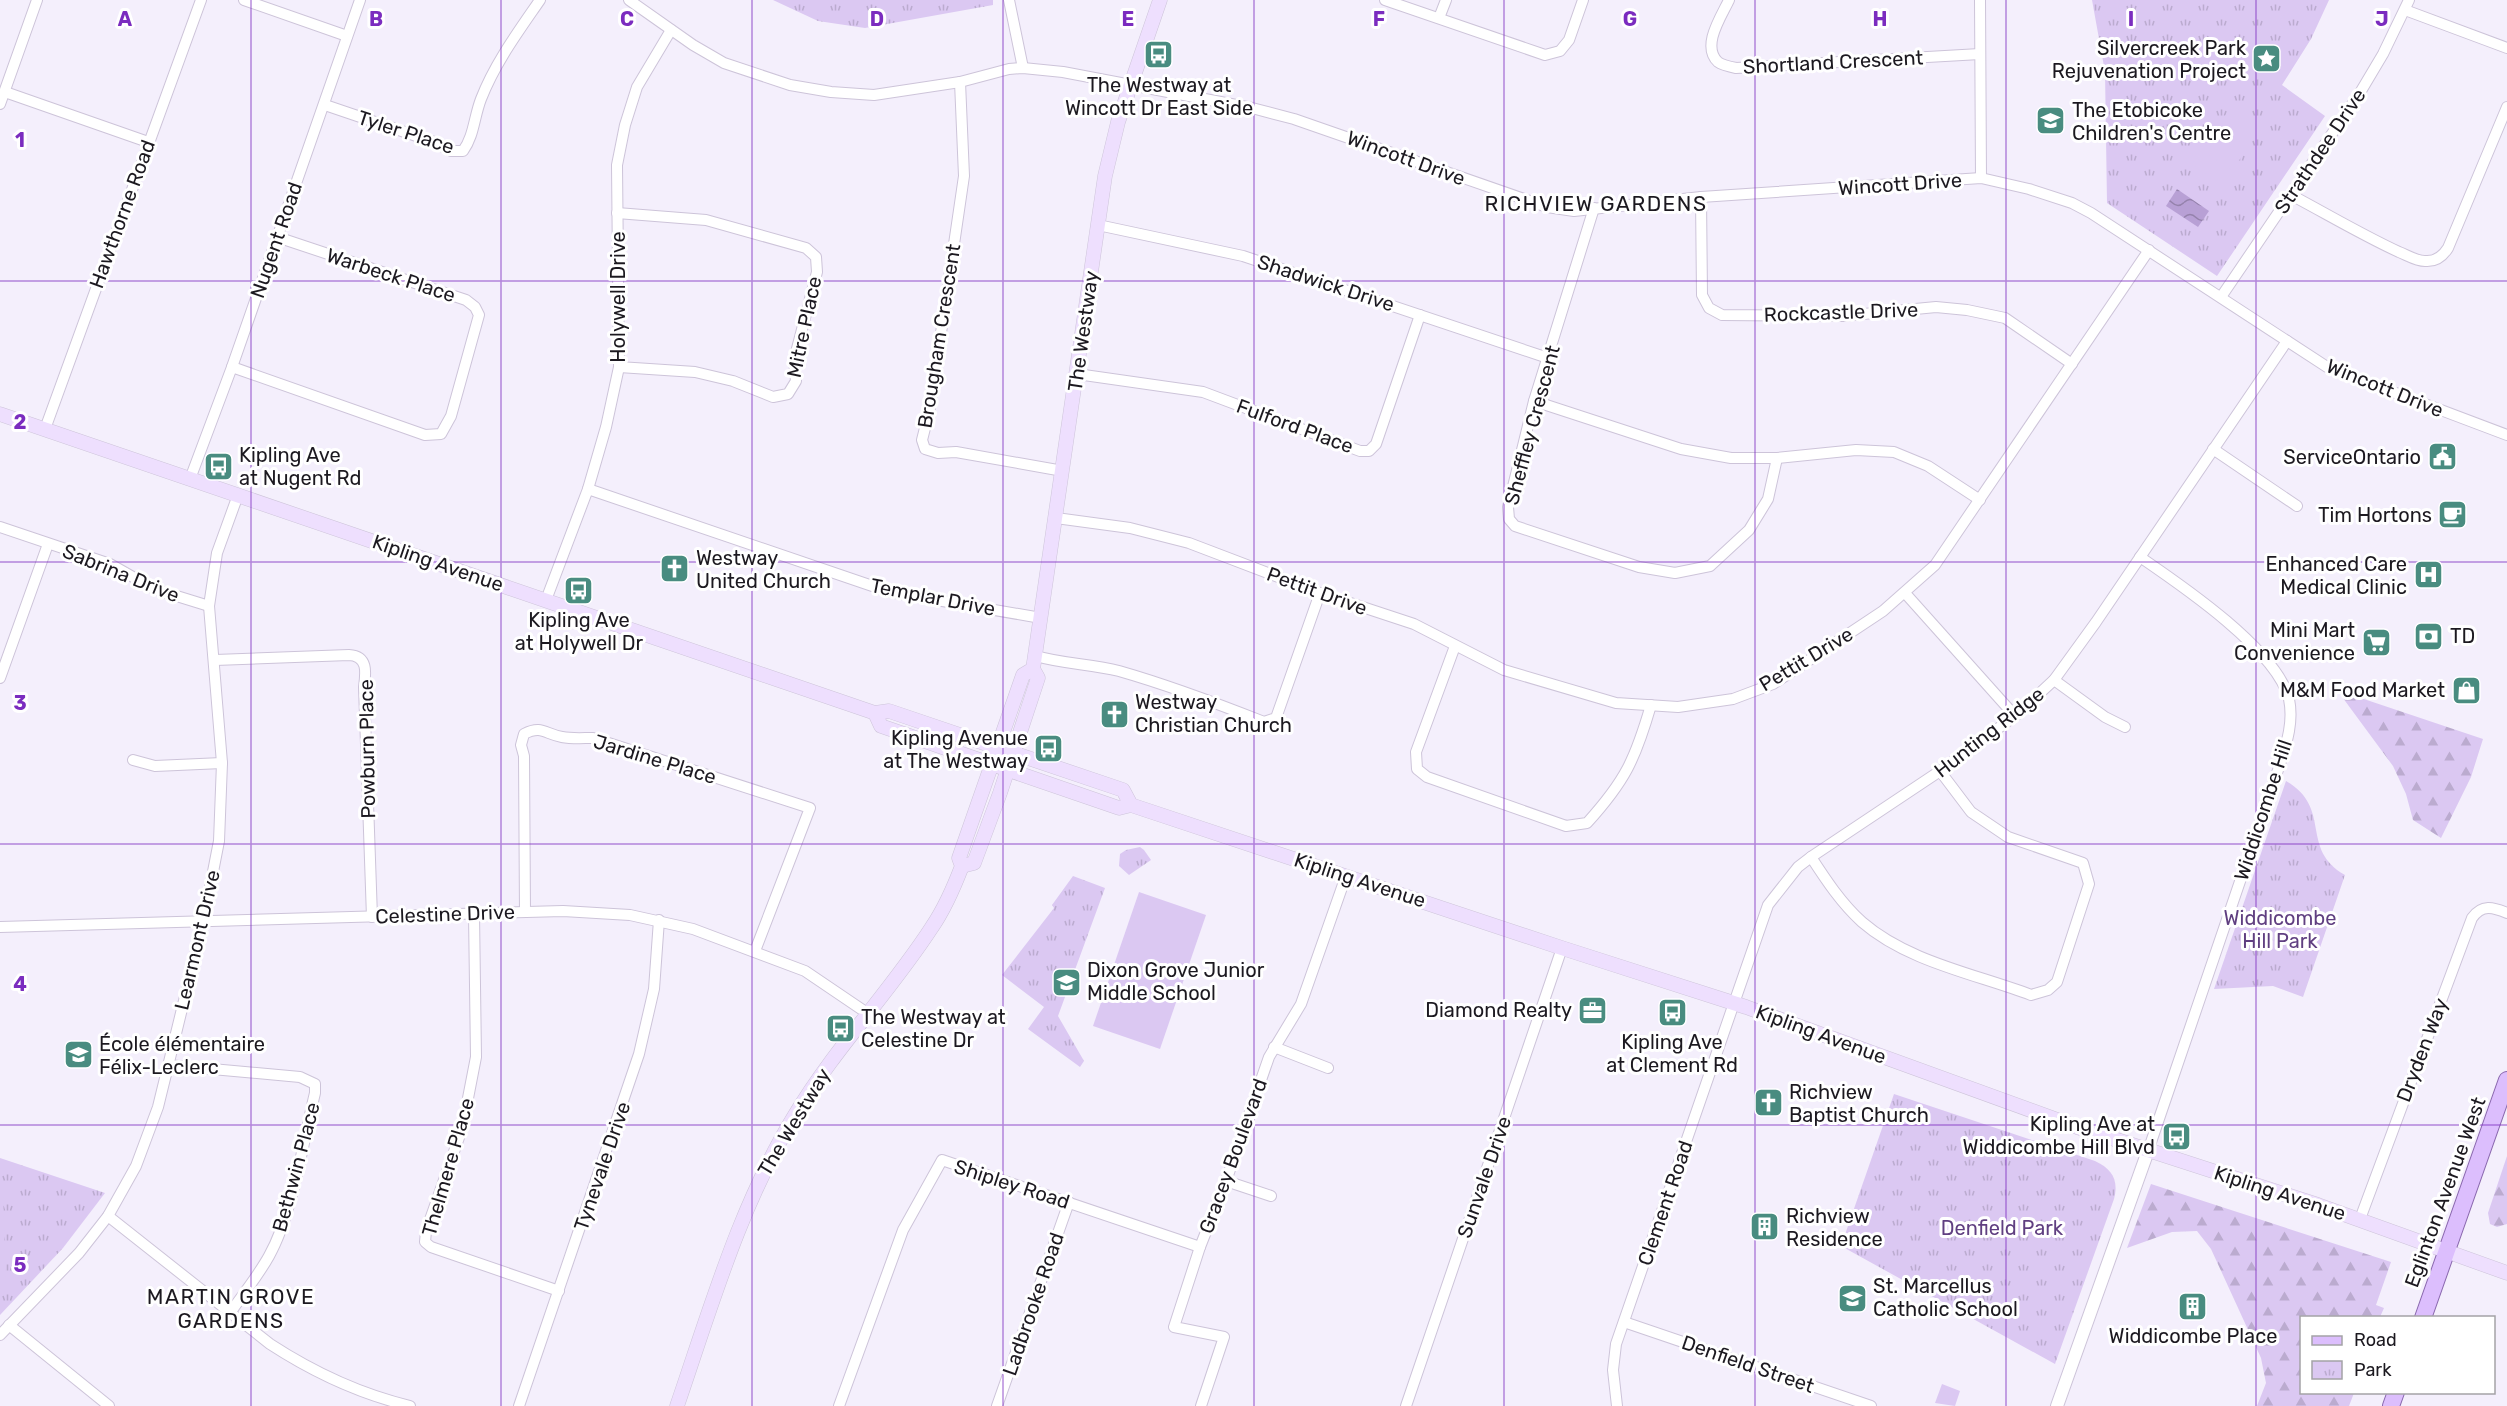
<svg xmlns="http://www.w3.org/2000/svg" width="2507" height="1406" viewBox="0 0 2507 1406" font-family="Rubik,sans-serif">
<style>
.forest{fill:url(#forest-firs)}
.park{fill:url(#park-tufts)}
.pitch{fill:#dbc8f2}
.water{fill:url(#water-waves)}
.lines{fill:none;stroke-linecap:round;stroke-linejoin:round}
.minor-casing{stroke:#cdc4d9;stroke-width:12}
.tertiary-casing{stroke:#cdc4d9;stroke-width:14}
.secondary-casing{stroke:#cdc4d9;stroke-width:15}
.primary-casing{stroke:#8a68ae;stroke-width:18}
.minor{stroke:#fff;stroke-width:10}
.tertiary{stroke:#fff;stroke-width:12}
.secondary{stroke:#eedffe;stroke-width:14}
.primary{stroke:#dcbefd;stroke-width:16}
.grid{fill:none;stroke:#7b2cbf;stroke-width:1.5;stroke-opacity:0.55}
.labels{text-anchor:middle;stroke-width:6;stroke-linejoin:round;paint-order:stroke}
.poi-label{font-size:20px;fill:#1c1920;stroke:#fff;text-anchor:start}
.street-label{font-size:20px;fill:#1c1920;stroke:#fff}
.park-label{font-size:20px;fill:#603f81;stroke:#fff}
.neighbourhood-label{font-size:21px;letter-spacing:1.5px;fill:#1c1920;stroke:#fff}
.grid-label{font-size:20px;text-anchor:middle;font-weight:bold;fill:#7b2cbf;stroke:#fff;stroke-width:6;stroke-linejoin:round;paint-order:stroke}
</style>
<defs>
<pattern id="forest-firs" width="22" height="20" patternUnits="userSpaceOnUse" patternTransform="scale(1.5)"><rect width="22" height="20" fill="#dbc8f2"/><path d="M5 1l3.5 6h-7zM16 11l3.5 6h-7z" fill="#bbabcf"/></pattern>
<pattern id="park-tufts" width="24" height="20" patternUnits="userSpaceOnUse" patternTransform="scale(1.5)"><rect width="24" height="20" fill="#dbc8f2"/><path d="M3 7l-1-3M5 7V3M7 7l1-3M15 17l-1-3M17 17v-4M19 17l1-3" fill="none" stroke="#bbabcf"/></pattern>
<pattern id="water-waves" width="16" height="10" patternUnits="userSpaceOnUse" patternTransform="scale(1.5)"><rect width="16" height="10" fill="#b8a0d5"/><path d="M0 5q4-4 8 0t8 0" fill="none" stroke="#9582ac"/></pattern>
</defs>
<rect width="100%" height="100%" fill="#f4effc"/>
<g class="forest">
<polygon points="2337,690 2483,739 2471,777 2441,838 2413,820 2406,794 2393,766"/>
<polygon points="2507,1156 2507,1224 2497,1227 2490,1224 2488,1213"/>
<polygon points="2151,1184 2391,1262 2376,1305 2384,1308 2380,1317 2302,1318 2302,1392 2354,1393 2349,1406 2257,1406 2266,1383 2261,1358 2211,1249 2197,1231 2172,1232 2127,1248"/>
</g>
<g class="park">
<polygon points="773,0 993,0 993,5 865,28 818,21"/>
<polygon points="2092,0 2329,0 2311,39 2282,85 2325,116 2217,276 2107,203 2105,72"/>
<path d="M2286 781C2333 808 2299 849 2345 875L2303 997 2273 986 2214 989Z"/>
<polygon points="1140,847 1144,850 1151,860 1129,875 1119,866 1120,854 1126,850"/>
<polygon points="1073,876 1105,888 1058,1016 1084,1061 1080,1067 1028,1029 1044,1007 1002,975 1054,908 1052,905"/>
<path d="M1894 1094 2095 1161C2112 1169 2119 1180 2114 1199L2055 1364 1841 1246Z"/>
<polygon points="0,1158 105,1193 63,1248 0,1315"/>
</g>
<g class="pitch">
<polygon points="2227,113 2257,133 2248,147 2217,127"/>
<polygon points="2214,131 2245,152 2235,166 2204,145"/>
<polygon points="2201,150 2232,170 2222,185 2192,164"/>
<polygon points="1139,892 1206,915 1160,1049 1093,1026"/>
<polygon points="0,1191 3,1191 6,1290 0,1295"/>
<polygon points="1942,1384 1960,1391 1955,1406 1935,1403"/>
</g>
<polygon class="water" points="2177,189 2209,211 2198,227 2166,206"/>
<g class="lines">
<defs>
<g id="minor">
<polyline points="244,0 347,36"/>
<polyline points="629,0 693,45 724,63 790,85 831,92 874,95 960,82 1009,69 1023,68 1063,72 1252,108 1294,119 1547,207 1574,211 1701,197 1981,178 2029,189 2072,203 2091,213 2327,367 2507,435"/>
<polyline points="1009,0 1023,68"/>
<polyline points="1385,0 1545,55 1560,51 1569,40 1583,0"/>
<path d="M1729 0C1721 17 1701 46 1718 62 1722 65 1731 67 1736 68L1980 54"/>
<polyline points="1980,0 1981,178"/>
<polyline points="2405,10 2507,48"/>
<polyline points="1439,18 1446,0"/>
<polyline points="960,82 964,176 930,408 922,440 925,449 938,453 956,452 1063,471"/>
<polyline points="5,92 148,142"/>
<polyline points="0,104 37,0"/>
<path d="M325 105 434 142 451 151H463C474 136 474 117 481 99 495 63 518 32 540 0"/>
<path d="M2291 195C2327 214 2362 235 2399 252 2407 255 2416 261 2425 261 2436 262 2443 256 2448 248L2507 107"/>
<polyline points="1701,197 1702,295 1709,308 1722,315 1843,316 1936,307 1967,310 2005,318 2072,364"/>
<polyline points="1594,208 1534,401 1508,507 1509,519 1515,526 1639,567 1675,573 1710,566 1749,530 1768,499 1777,458"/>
<polyline points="617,213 706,220 806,248 816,257 817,272 794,360 796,381 788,394 773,397 733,381 695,372 619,367"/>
<polyline points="1098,225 1243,256 1548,358"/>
<polyline points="2221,297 2361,91 2383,54 2409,0"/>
<polyline points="232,367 425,435 441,434 451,416 479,315 475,307 466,300 277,237"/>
<polyline points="1077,374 1203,392 1360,451 1369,451 1376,444 1420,315"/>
<polyline points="1534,401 1681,449 1731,458 1777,458 1856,450 1894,452 1928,466 1980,500"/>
<polyline points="45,429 201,0"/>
<polyline points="2213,449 2297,506"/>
<polyline points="190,479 232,367 360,0"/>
<polyline points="588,489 890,592 1041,618"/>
<polyline points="1056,518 1130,528 1189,543 1320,593 1414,624 1504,670 1616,703 1678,707 1733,699 1773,684 1883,611 1935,565 2149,250"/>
<polyline points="0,527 110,564 154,589 209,606"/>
<path d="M2140 557C2181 585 2277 650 2289 699 2294 723 2286 745 2279 767L2148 1151"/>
<polyline points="1905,593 2015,716"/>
<polyline points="546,600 588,489 606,427 619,367 617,165 625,125 637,87 671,30"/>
<path d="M1455 646 1416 752 1417 769 1427 777 1566 826 1587 823C1625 781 1635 760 1651 705"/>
<path d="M1036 656C1063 664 1092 664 1119 671 1168 685 1216 703 1264 722L1276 718 1320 593"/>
<path d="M215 660 349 655C368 656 366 672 364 687L372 917"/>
<polyline points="0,678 48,544"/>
<polyline points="2054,680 2105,717 2125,727"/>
<polyline points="133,760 155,766 222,763"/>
<path d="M1811 857C1826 880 1841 903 1862 922 1908 962 1976 974 2031 995L2048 990 2057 982 2089 884 2083 863 2008 837 1971 812 1940 771"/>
<path d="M525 912 524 756 521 745 524 734C542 725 545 734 562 737 572 739 583 738 593 738L810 808 755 951"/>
<polyline points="474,914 476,1057 462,1129 426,1231 425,1242 431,1247 559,1291"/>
<polyline points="0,927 563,911 630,915 693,929 805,971 867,1013"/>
<polyline points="1274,1047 1328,1068"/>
<path d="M168 1065 300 1077 315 1084V1093C303 1142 293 1213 269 1256 258 1276 243 1294 230 1313"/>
<polyline points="1226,1181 1271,1196"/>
<path d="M108 1216 270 1344C313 1372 360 1394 410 1406"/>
<path d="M2360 1219 2472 918C2482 904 2493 907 2507 913"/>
<polyline points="1624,1322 1871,1406"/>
<polyline points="9,1325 109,1406"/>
<polyline points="0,1335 79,1253 108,1216 136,1166 158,1107 203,923 219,841 222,763 209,606 217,553 238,495"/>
<polyline points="519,1406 639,1054 654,989 659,920"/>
<polyline points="839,1406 903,1230 942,1160 1200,1247"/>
<polyline points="997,1406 1069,1202"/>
<polyline points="1201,1406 1224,1337 1174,1327 1200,1247 1226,1181 1269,1057 1301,1004 1346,876"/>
<polyline points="1406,1406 1562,948"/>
<polyline points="1617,1406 1613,1370 1616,1344 1768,905 1798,867 1811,857 1940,771 2015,716 2054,680 2096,622 2287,341"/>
</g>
<polyline id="tertiary" points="2057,1406 2148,1151"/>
<g id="secondary">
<polyline points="0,414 875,713 889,711 1123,790 1131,805"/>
<polyline points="875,713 881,726 1119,808 1131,805 1562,948 1746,1007 2077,1127 2318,1205 2507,1273"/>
<polyline points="962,866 974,863 1000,793 1038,678 1033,669 1105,176 1118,122 1160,0"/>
<path d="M677 1406C711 1307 740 1205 795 1115 835 1048 890 992 932 927 945 908 954 887 962 866L959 858 1023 675 1033 669"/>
</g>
<g id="primary">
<polyline points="2423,1318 2507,1080"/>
<polyline points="2391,1406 2396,1392"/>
</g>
</defs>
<use href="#minor" class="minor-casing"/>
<use href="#tertiary" class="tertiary-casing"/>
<use href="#secondary" class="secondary-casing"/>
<use href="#primary" class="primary-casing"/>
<use href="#minor" class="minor"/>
<use href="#tertiary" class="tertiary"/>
<use href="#secondary" class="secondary"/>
<use href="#primary" class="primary"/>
</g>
<path class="grid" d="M251 0V1406M501 0V1406M752 0V1406M1003 0V1406M1254 0V1406M1504 0V1406M1755 0V1406M2006 0V1406M2256 0V1406M0 281H2507M0 562H2507M0 844H2507M0 1125H2507"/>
<defs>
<symbol id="bus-square" viewBox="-11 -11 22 22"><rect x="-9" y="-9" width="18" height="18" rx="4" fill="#498c80" stroke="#fff"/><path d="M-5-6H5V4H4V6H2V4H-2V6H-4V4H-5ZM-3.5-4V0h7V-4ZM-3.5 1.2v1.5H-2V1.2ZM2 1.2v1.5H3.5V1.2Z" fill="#fff"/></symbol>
<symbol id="sight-square" viewBox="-11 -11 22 22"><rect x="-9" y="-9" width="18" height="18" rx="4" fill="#498c80" stroke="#fff"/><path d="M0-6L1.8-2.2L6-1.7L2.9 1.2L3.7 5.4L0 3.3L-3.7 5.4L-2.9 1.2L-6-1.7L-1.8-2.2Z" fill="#fff"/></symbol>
<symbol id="school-square" viewBox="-11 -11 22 22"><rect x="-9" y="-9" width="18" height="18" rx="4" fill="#498c80" stroke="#fff"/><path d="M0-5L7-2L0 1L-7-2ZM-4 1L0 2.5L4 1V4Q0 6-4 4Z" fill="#fff"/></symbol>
<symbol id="civic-square" viewBox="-11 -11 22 22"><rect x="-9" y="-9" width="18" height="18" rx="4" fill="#498c80" stroke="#fff"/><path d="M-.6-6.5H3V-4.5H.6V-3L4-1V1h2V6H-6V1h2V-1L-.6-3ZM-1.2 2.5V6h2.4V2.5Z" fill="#fff"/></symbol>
<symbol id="cafe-square" viewBox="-11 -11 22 22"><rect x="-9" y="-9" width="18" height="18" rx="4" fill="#498c80" stroke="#fff"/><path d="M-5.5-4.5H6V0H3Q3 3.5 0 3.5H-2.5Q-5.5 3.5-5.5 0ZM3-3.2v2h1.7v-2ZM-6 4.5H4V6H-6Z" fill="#fff"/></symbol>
<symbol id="church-square" viewBox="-11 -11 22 22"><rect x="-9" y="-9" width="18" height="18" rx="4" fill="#498c80" stroke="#fff"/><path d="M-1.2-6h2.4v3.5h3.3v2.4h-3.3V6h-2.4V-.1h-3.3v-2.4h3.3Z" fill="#fff"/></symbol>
<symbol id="hospital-square" viewBox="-11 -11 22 22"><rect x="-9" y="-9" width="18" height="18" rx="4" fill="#498c80" stroke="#fff"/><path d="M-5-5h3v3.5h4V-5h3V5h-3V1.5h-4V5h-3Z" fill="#fff"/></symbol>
<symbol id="bank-square" viewBox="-11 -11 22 22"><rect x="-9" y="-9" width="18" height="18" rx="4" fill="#498c80" stroke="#fff"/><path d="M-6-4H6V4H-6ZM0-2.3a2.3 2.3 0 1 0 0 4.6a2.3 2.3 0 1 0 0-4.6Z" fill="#fff"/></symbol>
<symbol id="supermarket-square" viewBox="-11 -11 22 22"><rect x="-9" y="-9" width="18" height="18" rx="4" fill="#498c80" stroke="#fff"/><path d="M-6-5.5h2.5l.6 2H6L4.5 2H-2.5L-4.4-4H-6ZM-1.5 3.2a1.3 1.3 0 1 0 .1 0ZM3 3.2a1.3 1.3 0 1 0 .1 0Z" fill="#fff"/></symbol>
<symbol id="shop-square" viewBox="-11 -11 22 22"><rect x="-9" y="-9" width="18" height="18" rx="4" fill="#498c80" stroke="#fff"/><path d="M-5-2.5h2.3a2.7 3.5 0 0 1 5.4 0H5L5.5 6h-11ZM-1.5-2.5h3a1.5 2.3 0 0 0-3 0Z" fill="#fff"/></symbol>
<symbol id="office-square" viewBox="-11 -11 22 22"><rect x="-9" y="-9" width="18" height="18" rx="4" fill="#498c80" stroke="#fff"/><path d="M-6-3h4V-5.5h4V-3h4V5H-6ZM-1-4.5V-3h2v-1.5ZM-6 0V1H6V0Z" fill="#fff"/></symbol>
<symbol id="building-square" viewBox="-11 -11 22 22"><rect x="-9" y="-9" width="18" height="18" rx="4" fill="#498c80" stroke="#fff"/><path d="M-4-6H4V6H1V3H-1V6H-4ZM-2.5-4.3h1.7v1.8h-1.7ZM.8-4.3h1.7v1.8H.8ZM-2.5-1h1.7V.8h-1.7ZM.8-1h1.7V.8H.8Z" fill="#fff"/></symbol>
</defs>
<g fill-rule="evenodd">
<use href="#bus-square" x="1142" y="38" width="33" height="33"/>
<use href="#sight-square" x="2250" y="42" width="33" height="33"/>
<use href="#school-square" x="2034" y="104" width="33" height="33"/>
<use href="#civic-square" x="2426" y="440" width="33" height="33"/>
<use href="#bus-square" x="202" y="450" width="33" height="33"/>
<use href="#cafe-square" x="2436" y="498" width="33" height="33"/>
<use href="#church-square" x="658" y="552" width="33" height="33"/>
<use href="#hospital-square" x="2412" y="558" width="33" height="33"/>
<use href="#bus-square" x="562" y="574" width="33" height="33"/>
<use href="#bank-square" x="2412" y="620" width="33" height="33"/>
<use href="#supermarket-square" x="2360" y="626" width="33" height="33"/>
<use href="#shop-square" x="2450" y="674" width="33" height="33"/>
<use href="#church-square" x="1098" y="698" width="33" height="33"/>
<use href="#bus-square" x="1032" y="732" width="33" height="33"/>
<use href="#school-square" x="1050" y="966" width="33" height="33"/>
<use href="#office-square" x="1576" y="994" width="33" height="33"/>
<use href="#bus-square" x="1656" y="996" width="33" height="33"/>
<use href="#bus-square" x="824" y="1012" width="33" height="33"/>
<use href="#school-square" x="62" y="1038" width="33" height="33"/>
<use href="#church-square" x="1752" y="1086" width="33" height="33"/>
<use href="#bus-square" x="2160" y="1120" width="33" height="33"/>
<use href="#building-square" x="1748" y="1210" width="33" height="33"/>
<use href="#school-square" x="1836" y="1282" width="33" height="33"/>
<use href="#building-square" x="2176" y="1290" width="33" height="33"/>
</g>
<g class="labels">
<g class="poi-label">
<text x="2246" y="55" text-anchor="end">Silvercreek Park<tspan x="2246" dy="23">Rejuvenation Project</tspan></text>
<text x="1159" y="92" text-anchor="middle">The Westway at<tspan x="1159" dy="23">Wincott Dr East Side</tspan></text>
<text x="2072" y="117">The Etobicoke<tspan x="2072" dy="23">Children's Centre</tspan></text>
<text x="239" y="462">Kipling Ave<tspan x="239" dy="23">at Nugent Rd</tspan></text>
<text x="2421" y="464" text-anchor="end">ServiceOntario</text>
<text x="2432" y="522" text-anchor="end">Tim Hortons</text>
<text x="696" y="565">Westway<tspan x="696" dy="23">United Church</tspan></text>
<text x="2407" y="571" text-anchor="end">Enhanced Care<tspan x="2407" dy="23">Medical Clinic</tspan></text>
<text x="579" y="627" text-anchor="middle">Kipling Ave<tspan x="579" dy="23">at Holywell Dr</tspan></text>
<text x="2355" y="637" text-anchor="end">Mini Mart<tspan x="2355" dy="23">Convenience</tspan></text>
<text x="2450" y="643">TD</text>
<text x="2445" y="697" text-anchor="end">M&amp;M Food Market</text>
<text x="1135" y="709">Westway<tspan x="1135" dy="23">Christian Church</tspan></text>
<text x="1028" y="745" text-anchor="end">Kipling Avenue<tspan x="1028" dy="23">at The Westway</tspan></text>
<text x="1087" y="977">Dixon Grove Junior<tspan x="1087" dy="23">Middle School</tspan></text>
<text x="1572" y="1017" text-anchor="end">Diamond Realty</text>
<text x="861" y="1024">The Westway at<tspan x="861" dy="23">Celestine Dr</tspan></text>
<text x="1672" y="1049" text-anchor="middle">Kipling Ave<tspan x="1672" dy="23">at Clement Rd</tspan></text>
<text x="99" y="1051">École élémentaire<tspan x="99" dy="23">Félix-Leclerc</tspan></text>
<text x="1789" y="1099">Richview<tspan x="1789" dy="23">Baptist Church</tspan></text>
<text x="2155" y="1131" text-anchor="end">Kipling Ave at<tspan x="2155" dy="23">Widdicombe Hill Blvd</tspan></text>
<text x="1786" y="1223">Richview<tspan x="1786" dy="23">Residence</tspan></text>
<text x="1873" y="1293">St. Marcellus<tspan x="1873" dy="23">Catholic School</tspan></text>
<text x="2193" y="1343" text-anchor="middle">Widdicombe Place</text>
</g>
<g class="street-label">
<text transform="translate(1833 62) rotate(-3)" y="7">Shortland Crescent</text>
<text transform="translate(406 132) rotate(18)" y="7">Tyler Place</text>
<text transform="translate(2320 151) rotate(-56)" y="7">Strathdee Drive</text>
<text transform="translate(1406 158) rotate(20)" y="7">Wincott Drive</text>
<text transform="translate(1900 184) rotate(-4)" y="7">Wincott Drive</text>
<text transform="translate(122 214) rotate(-70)" y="7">Hawthorne Road</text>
<text transform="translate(276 240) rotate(-71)" y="7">Nugent Road</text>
<text transform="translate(391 275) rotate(18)" y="7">Warbeck Place</text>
<text transform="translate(1326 283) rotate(18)" y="7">Shadwick Drive</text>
<text transform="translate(618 297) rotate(-90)" y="7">Holywell Drive</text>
<text transform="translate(1841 312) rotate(-2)" y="7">Rockcastle Drive</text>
<text transform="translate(804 327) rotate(-78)" y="7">Mitre Place</text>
<text transform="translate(1083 331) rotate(-82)" y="7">The Westway</text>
<text transform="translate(939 336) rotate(-81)" y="7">Brougham Crescent</text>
<text transform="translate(2385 388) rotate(22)" y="7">Wincott Drive</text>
<text transform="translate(1532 425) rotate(-75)" y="7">Sheffley Crescent</text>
<text transform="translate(1295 426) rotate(20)" y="7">Fulford Place</text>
<text transform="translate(438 563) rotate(19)" y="7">Kipling Avenue</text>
<text transform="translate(121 573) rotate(22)" y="7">Sabrina Drive</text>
<text transform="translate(1317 591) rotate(20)" y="7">Pettit Drive</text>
<text transform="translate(933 597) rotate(11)" y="7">Templar Drive</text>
<text transform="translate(1806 659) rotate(-31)" y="7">Pettit Drive</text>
<text transform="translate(1989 732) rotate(-38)" y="7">Hunting Ridge</text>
<text transform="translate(367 749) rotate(-91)" y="7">Powburn Place</text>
<text transform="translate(655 759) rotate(17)" y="7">Jardine Place</text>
<text transform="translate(2263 810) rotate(-72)" y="7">Widdicombe Hill</text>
<text transform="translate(1360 880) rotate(18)" y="7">Kipling Avenue</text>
<text transform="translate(445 914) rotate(-2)" y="7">Celestine Drive</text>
<text transform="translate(197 940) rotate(-77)" y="7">Learmont Drive</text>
<text transform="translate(1821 1034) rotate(20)" y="7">Kipling Avenue</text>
<text transform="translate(2422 1050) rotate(-69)" y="7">Dryden Way</text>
<text transform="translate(794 1122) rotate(-59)" y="7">The Westway</text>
<text transform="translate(1233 1156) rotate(-70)" y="7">Gracey Boulevard</text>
<text transform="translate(602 1166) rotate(-71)" y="7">Tynevale Drive</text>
<text transform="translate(296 1167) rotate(-75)" y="7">Bethwin Place</text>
<text transform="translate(448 1167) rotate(-74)" y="7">Thelmere Place</text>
<text transform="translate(1484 1177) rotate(-71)" y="7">Sunvale Drive</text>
<text transform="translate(1012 1184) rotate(18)" y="7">Shipley Road</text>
<text transform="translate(2445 1192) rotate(-70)" y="7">Eglinton Avenue West</text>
<text transform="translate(2280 1193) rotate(18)" y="7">Kipling Avenue</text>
<text transform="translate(1665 1203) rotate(-71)" y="7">Clement Road</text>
<text transform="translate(1033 1304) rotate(-71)" y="7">Ladbrooke Road</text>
<text transform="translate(1748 1364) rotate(19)" y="7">Denfield Street</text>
</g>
<g class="park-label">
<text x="2280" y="925">Widdicombe<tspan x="2280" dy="23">Hill Park</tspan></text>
<text x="2002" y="1235">Denfield Park</text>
</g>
<g class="neighbourhood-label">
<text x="1596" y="211">RICHVIEW GARDENS</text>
<text x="231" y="1304">MARTIN GROVE<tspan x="231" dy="24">GARDENS</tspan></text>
</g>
</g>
<g class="grid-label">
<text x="125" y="26">A</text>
<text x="376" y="26">B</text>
<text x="627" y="26">C</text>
<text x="877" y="26">D</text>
<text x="1128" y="26">E</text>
<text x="1379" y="26">F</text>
<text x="1630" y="26">G</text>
<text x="1880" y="26">H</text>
<text x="2131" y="26">I</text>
<text x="2382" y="26">J</text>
<text x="20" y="147">1</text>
<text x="20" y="429">2</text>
<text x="20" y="710">3</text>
<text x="20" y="991">4</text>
<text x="20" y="1272">5</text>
</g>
<rect x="2300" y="1316" width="195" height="78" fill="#ffffff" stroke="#a4a3a6" stroke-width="1.5"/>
<rect x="2312" y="1336" width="30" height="9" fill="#dcbefd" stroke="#a4a3a6" stroke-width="1.5"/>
<text x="2354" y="1346" font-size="18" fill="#1c1920">Road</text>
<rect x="2312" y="1361" width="30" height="18" fill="url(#park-tufts)" stroke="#a4a3a6" stroke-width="1.5"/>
<text x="2354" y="1376" font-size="18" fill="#1c1920">Park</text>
</svg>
